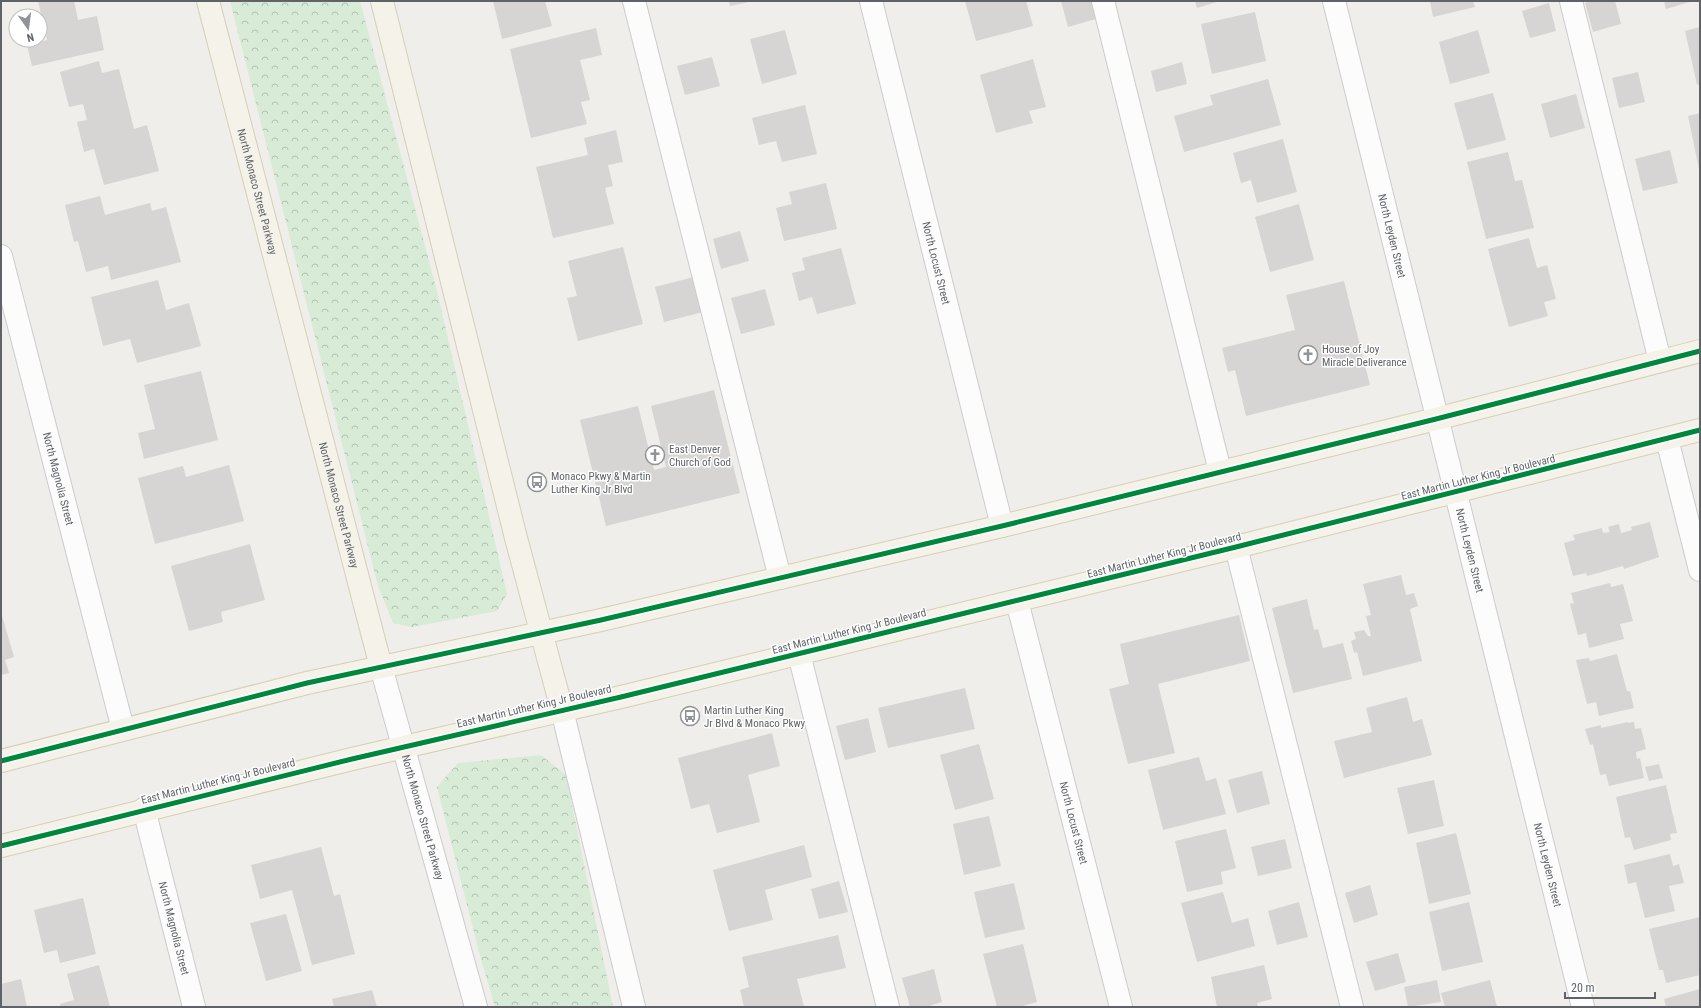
<svg xmlns="http://www.w3.org/2000/svg" width="1701" height="1008" viewBox="0 0 1701 1008" font-family="'Roboto Condensed',sans-serif">
<style>
.park{fill:url(#park-crowns)}
.building{fill:#d6d5d3}
.lines{fill:none;stroke-linecap:round;stroke-linejoin:round}
.minor-casing{stroke:#cbcccc;stroke-width:24}
.major-casing{stroke:#d7ceb8;stroke-width:24}
.minor{stroke:#fdfcfc;stroke-width:22}
.major{stroke:#f4f2e9;stroke-width:22}
.cycleway-casing{stroke:#fff;stroke-width:8}
.cycleway{stroke:#00873e;stroke-width:5}
.labels{text-anchor:middle;stroke-width:3;stroke-linejoin:round;paint-order:stroke}
.street-label{font-size:11px;fill:#5f6368;stroke:#fff}
.poi-label{font-size:11px;fill:#5f6368;stroke:#fff;text-anchor:start}
</style>
<defs>
<pattern id="park-crowns" width="20" height="18" patternUnits="userSpaceOnUse"><rect width="20" height="18" fill="#d8ebd6"/><path d="M2 6a3 3 0 1 1 6 0M12 15a3 3 0 1 1 6 0" fill="none" stroke="#b2c2b1"/></pattern>
</defs>
<rect width="100%" height="100%" fill="#efeeea"/>
<g class="park">
<polygon points="230,1 360,1 438,295 507,594 497,611 412,627 393,623 378,586"/>
<polygon points="541,755 566,775 613,1007 495,1007 480,956 437,787 458,763"/>
</g>
<g class="building">
<polygon points="38,1 74,1 78,20 97,16 104,50 32,66 27,45 47,40"/>
<polygon points="493,1 545,1 552,26 502,39"/>
<polygon points="729,1 748,1 749,2 730,6"/>
<polygon points="965,1 1026,1 1033,26 976,41"/>
<polygon points="1061,1 1094,1 1099,18 1068,27"/>
<polygon points="1195,1 1220,1 1197,8"/>
<polygon points="1430,1 1473,1 1475,7 1433,17"/>
<polygon points="1593,1 1615,1 1621,24 1593,32 1585,3"/>
<polygon points="1664,1 1693,1 1666,9"/>
<polygon points="1549,3 1556,31 1530,38 1522,11"/>
<polygon points="1255,12 1266,61 1212,74 1201,24"/>
<polygon points="1700,27 1700,84 1697,85 1685,31"/>
<polygon points="596,28 602,55 580,60 590,100 581,102 587,124 531,138 510,49"/>
<polygon points="785,30 797,74 762,84 750,39"/>
<polygon points="1478,30 1490,73 1450,84 1439,42"/>
<polygon points="712,57 720,86 685,95 677,66"/>
<polygon points="1033,59 1046,107 1029,111 1033,123 996,133 980,75"/>
<polygon points="99,61 102,73 119,69 134,129 147,125 159,171 104,185 94,149 84,152 77,122 87,120 83,104 69,107 60,72"/>
<polygon points="1182,62 1187,84 1156,92 1151,71"/>
<polygon points="1638,72 1645,102 1619,108 1612,78"/>
<polygon points="1268,79 1281,125 1184,152 1174,116 1213,105 1210,95"/>
<polygon points="1493,93 1506,140 1467,150 1454,103"/>
<polygon points="1576,94 1585,128 1550,138 1541,104"/>
<polygon points="805,105 817,154 782,162 776,141 759,145 752,118"/>
<polygon points="1700,113 1700,169 1699,169 1688,116"/>
<polygon points="616,130 623,162 608,165 613,186 605,188 614,224 553,238 536,167 588,155 584,138"/>
<polygon points="1283,139 1297,192 1257,203 1251,180 1241,183 1233,153"/>
<polygon points="1670,150 1678,183 1643,191 1635,159"/>
<polygon points="1508,152 1515,181 1522,180 1534,228 1486,239 1467,162"/>
<polygon points="826,183 837,229 784,241 776,208 792,204 789,192"/>
<polygon points="100,196 105,215 150,203 152,211 166,207 181,262 111,280 108,266 86,272 78,241 74,242 65,205"/>
<polygon points="1299,204 1314,260 1270,272 1255,217"/>
<polygon points="740,231 749,261 721,269 713,239"/>
<polygon points="1529,238 1537,268 1547,265 1556,299 1544,302 1548,316 1509,327 1488,249"/>
<polygon points="623,247 643,324 578,341 567,298 577,296 568,261"/>
<polygon points="841,248 856,304 817,314 812,297 799,301 792,273 805,270 802,258"/>
<polygon points="694,277 703,312 664,322 655,287"/>
<polygon points="158,280 166,310 189,303 201,346 137,363 130,339 103,346 91,297"/>
<polygon points="1344,281 1370,385 1246,416 1235,370 1228,372 1222,348 1295,330 1286,295"/>
<polygon points="765,289 775,325 741,334 731,298"/>
<polygon points="201,371 218,440 144,459 138,433 155,429 144,385"/>
<polygon points="714,390 740,493 606,526 580,420 638,406 654,470 666,467 651,406"/>
<polygon points="229,465 244,521 155,544 138,478 183,466 186,477"/>
<polygon points="1650,522 1659,557 1624,569 1623,566 1587,576 1586,573 1573,576 1564,543 1575,540 1573,535 1602,528 1603,533 1610,532 1608,527 1619,524 1621,533 1632,530 1631,527"/>
<polygon points="250,544 265,600 221,612 223,622 189,631 171,566"/>
<polygon points="1401,575 1406,595 1414,593 1418,606 1410,609 1422,661 1363,676 1357,652 1354,653 1351,641 1356,639 1354,632 1364,630 1368,636 1371,636 1366,616 1371,615 1363,584"/>
<polygon points="1610,583 1611,587 1623,584 1633,621 1620,624 1624,639 1589,648 1586,633 1578,635 1570,604 1574,603 1571,593"/>
<polygon points="1307,599 1314,630 1318,629 1323,648 1343,643 1352,679 1293,693 1272,608"/>
<polygon points="1,612 14,657 5,660 9,673 1,675"/>
<polygon points="1239,615 1250,661 1158,684 1175,753 1128,764 1109,689 1129,684 1120,644"/>
<polygon points="1617,654 1627,691 1630,691 1634,708 1599,716 1596,702 1587,704 1576,660 1589,658 1590,661"/>
<polygon points="965,688 975,729 888,748 878,708"/>
<polygon points="1407,697 1413,722 1422,719 1432,755 1344,778 1334,741 1372,732 1366,708"/>
<polygon points="868,718 876,752 845,760 836,726"/>
<polygon points="1628,722 1628,723 1634,722 1635,729 1641,728 1646,749 1636,752 1637,759 1640,758 1644,778 1609,786 1606,774 1600,775 1593,744 1590,745 1585,729 1601,725 1601,728"/>
<polygon points="772,733 780,766 748,775 760,822 717,833 709,804 691,809 678,758"/>
<polygon points="979,744 994,799 955,810 940,755"/>
<polygon points="1199,757 1206,781 1216,778 1226,814 1163,830 1148,770"/>
<polygon points="1659,764 1663,778 1649,781 1645,767"/>
<polygon points="1262,771 1270,804 1237,813 1228,780"/>
<polygon points="1434,780 1444,826 1408,834 1397,788"/>
<polygon points="1666,785 1677,833 1670,834 1671,840 1634,850 1630,837 1625,838 1616,797"/>
<polygon points="989,816 1001,866 964,875 953,824"/>
<polygon points="1226,829 1236,868 1221,872 1223,884 1187,892 1175,841"/>
<polygon points="1456,833 1471,894 1429,904 1416,843"/>
<polygon points="1285,839 1292,868 1258,876 1251,847"/>
<polygon points="804,845 812,877 765,890 773,920 729,931 713,870"/>
<polygon points="321,847 334,896 340,894 355,954 312,965 292,890 260,899 251,865"/>
<polygon points="1670,854 1673,866 1679,864 1684,883 1669,886 1675,911 1645,918 1636,882 1628,884 1624,865"/>
<polygon points="839,881 848,912 819,919 811,889"/>
<polygon points="1014,883 1025,929 985,938 974,892"/>
<polygon points="1370,885 1378,915 1354,923 1345,893"/>
<polygon points="1223,892 1232,923 1248,918 1255,946 1197,962 1181,903"/>
<polygon points="83,898 96,954 60,963 57,950 44,953 34,910"/>
<polygon points="1299,902 1308,937 1277,945 1268,911"/>
<polygon points="1469,902 1483,962 1442,971 1429,912"/>
<polygon points="286,914 302,971 266,981 250,923"/>
<polygon points="1700,917 1700,975 1666,983 1663,970 1659,970 1649,929"/>
<polygon points="838,935 846,968 797,979 804,1007 744,1007 740,990 749,987 742,957"/>
<polygon points="1023,944 1037,1002 1019,1007 997,1007 983,954"/>
<polygon points="1398,953 1406,982 1375,991 1366,962"/>
<polygon points="99,965 110,1007 61,1007 60,1004 74,1000 67,974"/>
<polygon points="1264,965 1272,999 1257,1003 1258,1007 1217,1007 1211,977"/>
<polygon points="934,969 942,1002 926,1007 910,1007 902,978"/>
<polygon points="21,979 27,1007 1,1007 1,984"/>
<polygon points="1437,980 1441,1002 1408,1007 1404,987"/>
<polygon points="1490,980 1497,1007 1445,1007 1441,993"/>
<polygon points="1700,989 1700,1007 1666,1007 1664,999"/>
<polygon points="372,990 377,1007 334,1007 332,999"/>
</g>
<g class="lines">
<defs>
<g id="minor">
<polyline points="634,1 780,578"/>
<path id="s1" d="M871 1 1002 526"/>
<polyline points="1103,1 1220,471"/>
<path id="s2" d="M1334 1 1583 1007"/>
<polyline points="1571,1 1660,361"/>
<path id="s3" d="M1 256 123 729"/>
<polyline points="1667,439 1700,570"/>
<polyline points="1236,547 1352,1007"/>
<path id="s4" d="M1017 601 1121 1007"/>
<polyline points="799,654 888,1007"/>
<path id="s5" d="M381 667 476 1007"/>
<polyline points="562,710 634,1007"/>
<path id="s6" d="M144 809 194 1007"/>
</g>
<g id="major">
<path id="s7" d="M208 1 381 667"/>
<polyline points="382,1 516,538 562,710"/>
<polyline points="1,761 307,683 601,620 1002,526 1436,419 1700,351"/>
<polyline points="1,846 352,759 621,697 1236,547 1700,430"/>
</g>
</defs>
<use href="#minor" class="minor-casing"/>
<use href="#major" class="major-casing"/>
<use href="#minor" class="minor"/>
<use href="#major" class="major"/>
<defs>
<g id="cycleway">
<polyline points="1,761 307,683 601,620 1002,526 1436,419 1700,351"/>
<polyline points="1,846 352,759 621,697 1236,547 1700,430"/>
</g>
</defs>
<use href="#cycleway" class="cycleway-casing"/>
<use href="#cycleway" class="cycleway"/>
</g>
<defs>
<symbol id="church-ring" viewBox="-11 -11 22 22"><circle r="9.5" fill="#fff" stroke="#919496" stroke-width="1.5"/><path d="M-1.2-6h2.4v3.5h3.3v2.4h-3.3V6h-2.4V-.1h-3.3v-2.4h3.3Z" fill="#919496"/></symbol>
<symbol id="bus-ring" viewBox="-11 -11 22 22"><circle r="9.5" fill="#fff" stroke="#919496" stroke-width="1.5"/><path d="M-5-6H5V4H4V6H2V4H-2V6H-4V4H-5ZM-3.5-4V0h7V-4ZM-3.5 1.2v1.5H-2V1.2ZM2 1.2v1.5H3.5V1.2Z" fill="#919496"/></symbol>
</defs>
<g fill-rule="evenodd">
<use href="#church-ring" x="1297" y="344" width="22" height="22"/>
<use href="#church-ring" x="644" y="444" width="22" height="22"/>
<use href="#bus-ring" x="526" y="471" width="22" height="22"/>
<use href="#bus-ring" x="679" y="705" width="22" height="22"/>
</g>
<g class="labels">
<g class="street-label">
<text dy="4" stroke="none"><textPath href="#s7" startOffset="197">North Monaco Street Parkway</textPath></text>
<text dy="4" stroke="none"><textPath href="#s2" startOffset="242">North Leyden Street</textPath></text>
<text dy="4" stroke="none"><textPath href="#s1" startOffset="270">North Locust Street</textPath></text>
<text transform="translate(1478 477) rotate(-14)" y="4">East Martin Luther King Jr Boulevard</text>
<text dy="4" stroke="none"><textPath href="#s3" startOffset="230">North Magnolia Street</textPath></text>
<text dy="4" stroke="none"><textPath href="#s7" startOffset="521">North Monaco Street Parkway</textPath></text>
<text dy="4" stroke="none"><textPath href="#s2" startOffset="566">North Leyden Street</textPath></text>
<text transform="translate(1164 555) rotate(-14)" y="4">East Martin Luther King Jr Boulevard</text>
<text transform="translate(849 631) rotate(-14)" y="4">East Martin Luther King Jr Boulevard</text>
<text transform="translate(534 706) rotate(-13)" y="4">East Martin Luther King Jr Boulevard</text>
<text transform="translate(218 781) rotate(-14)" y="4">East Martin Luther King Jr Boulevard</text>
<text dy="4" stroke="none"><textPath href="#s5" startOffset="156">North Monaco Street Parkway</textPath></text>
<text dy="4" stroke="none"><textPath href="#s4" startOffset="229">North Locust Street</textPath></text>
<text dy="4" stroke="none"><textPath href="#s2" startOffset="890">North Leyden Street</textPath></text>
<text dy="4" stroke="none"><textPath href="#s6" startOffset="123">North Magnolia Street</textPath></text>
</g>
<g class="poi-label">
<text x="1322" y="353">House of Joy<tspan x="1322" dy="13">Miracle Deliverance</tspan></text>
<text x="669" y="453">East Denver<tspan x="669" dy="13">Church of God</tspan></text>
<text x="551" y="480">Monaco Pkwy &amp; Martin<tspan x="551" dy="13">Luther King Jr Blvd</tspan></text>
<text x="704" y="714">Martin Luther King<tspan x="704" dy="13">Jr Blvd &amp; Monaco Pkwy</tspan></text>
</g>
</g>
<rect width="1701" height="1008" fill="none" stroke="#5f6368" stroke-width="4"/>
<g transform="translate(28 28) rotate(166)"><circle r="19" fill="#ffffff" stroke="#bfc1c3"/>
<path d="M0-3L7 15L0 10L-7 15Z" fill="#919496"/>
<text y="-6" font-size="11" font-weight="bold" text-anchor="middle" fill="#5f6368">N</text>
</g>
<path d="M1565 992v6h90v-6" fill="none" stroke="#5f6368" stroke-width="2"/>
<text x="1571" y="992" font-size="12" fill="#5f6368" stroke="#ffffff" stroke-width="3" paint-order="stroke">20 m</text>
</svg>
